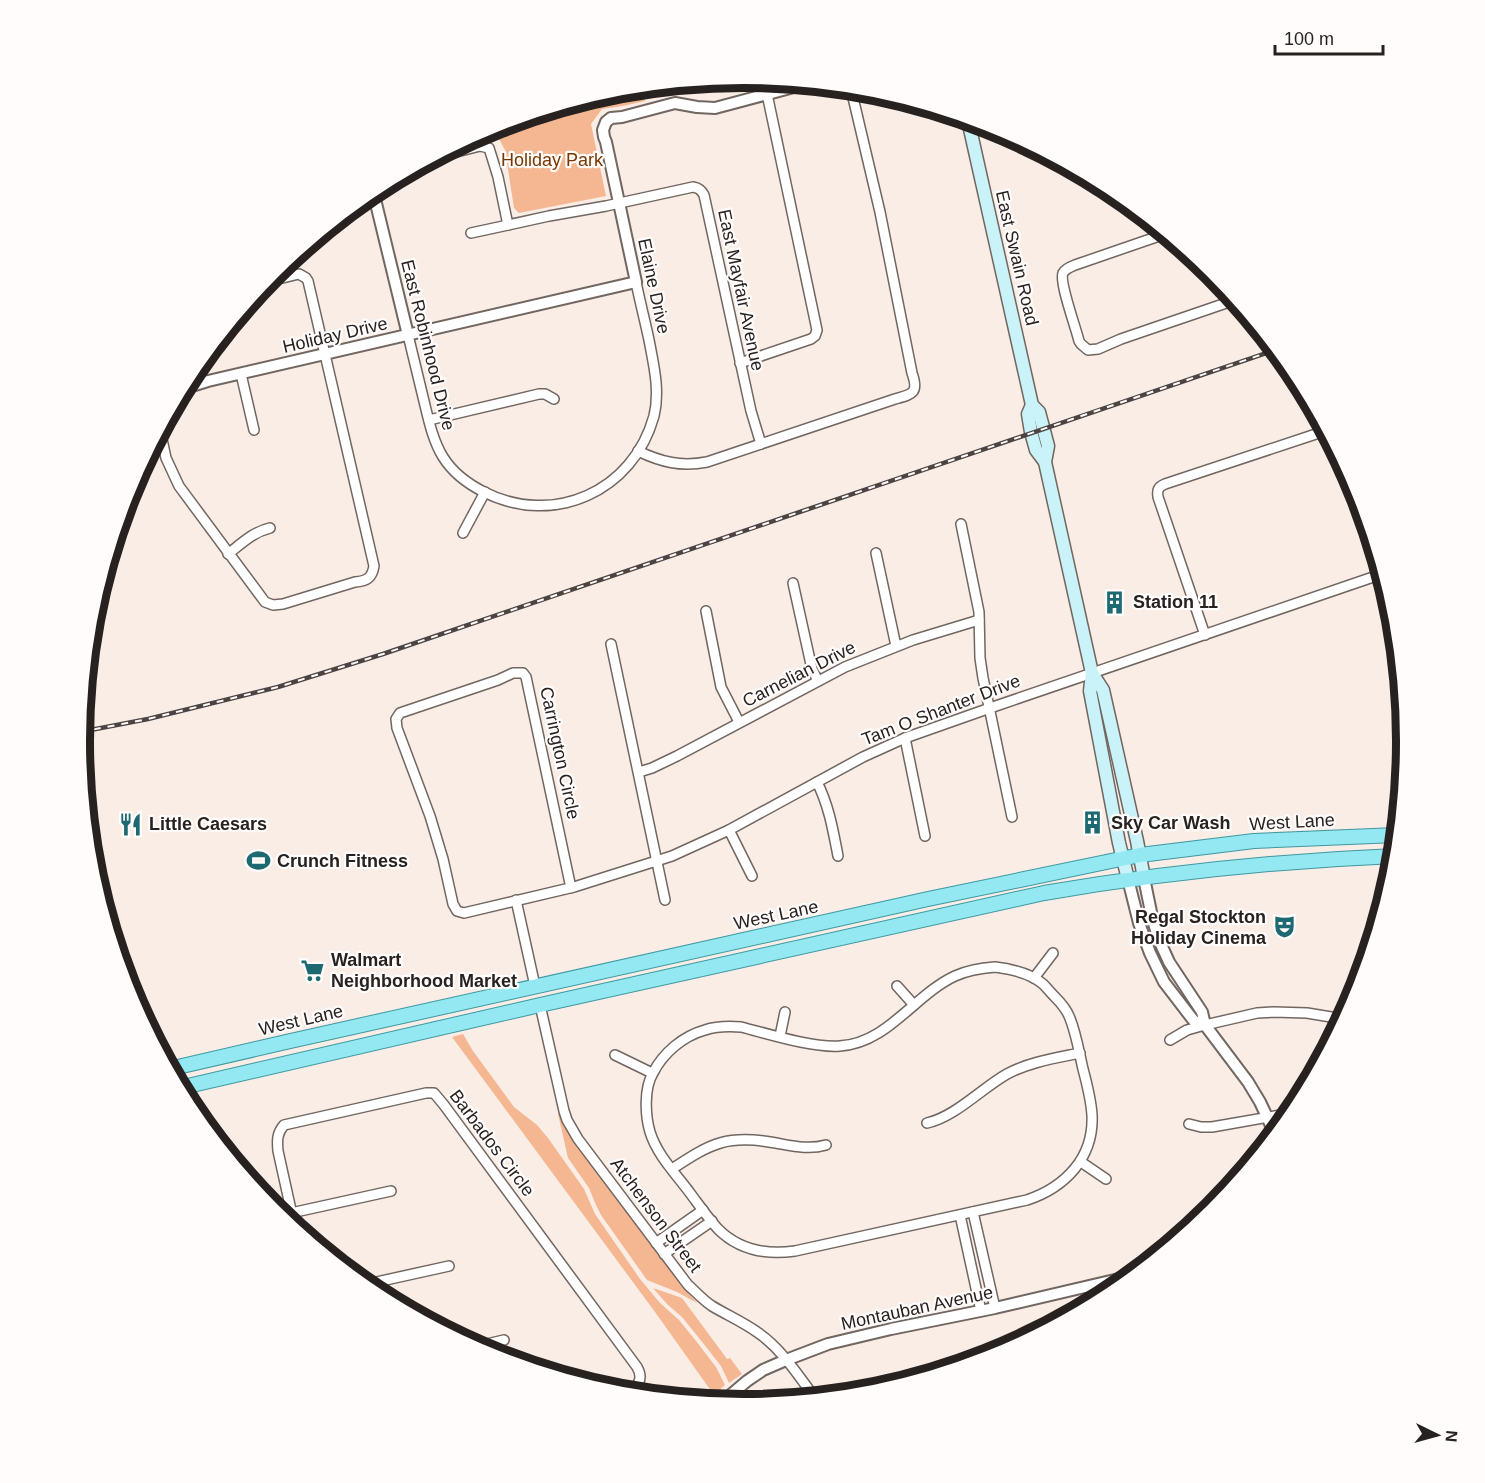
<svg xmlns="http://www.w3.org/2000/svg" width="1485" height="1483" viewBox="0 0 1485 1483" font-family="Helvetica,sans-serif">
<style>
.green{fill:#f4b791}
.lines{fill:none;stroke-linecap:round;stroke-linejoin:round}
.minor-casing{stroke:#716660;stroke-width:12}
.tertiary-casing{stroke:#716660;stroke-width:14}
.secondary-casing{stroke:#716660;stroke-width:15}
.primary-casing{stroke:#3e98a1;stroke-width:16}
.minor{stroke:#fff;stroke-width:9}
.tertiary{stroke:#fff;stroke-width:10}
.secondary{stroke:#c9f3f8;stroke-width:12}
.primary{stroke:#93e8f1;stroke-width:14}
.rail-casing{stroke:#4b4442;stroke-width:4.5}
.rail{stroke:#fffcfb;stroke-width:2;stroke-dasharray:7;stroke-linecap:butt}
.labels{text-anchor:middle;stroke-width:4.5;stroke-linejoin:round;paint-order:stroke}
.park-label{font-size:18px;fill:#773700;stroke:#fffcfb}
.street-label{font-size:18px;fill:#272220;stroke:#fffcfb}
.poi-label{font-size:18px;font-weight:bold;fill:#272220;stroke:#fffcfb;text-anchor:start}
.rim{fill:none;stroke:#272220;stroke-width:8}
</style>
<rect width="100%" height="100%" fill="#f9ede6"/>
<g class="green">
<polygon points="642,88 645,101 623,106 602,109 591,124 606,196 519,213 514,208 505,150 499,139 496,126 613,91"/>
<polygon points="463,1034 473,1051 514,1107 537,1125 548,1138 584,1189 595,1214 640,1279 660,1303 679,1320 696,1341 716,1367 725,1385 714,1395 655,1312 452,1037"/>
<polygon points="560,1113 566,1127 577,1143 681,1285 697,1303 677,1292 647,1280 601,1215 596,1205 589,1188 568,1158 558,1114"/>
<polygon points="653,1288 682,1298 727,1359 730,1358 742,1374 729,1383 721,1366 703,1343 682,1317 667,1304"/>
</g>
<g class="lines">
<defs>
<g id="minor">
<path d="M433 158 480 146 489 148 498 177 508 225 549 216 606 206 693 187C699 188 701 190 704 195L751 411 761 444"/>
<polyline points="471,233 508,225"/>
<path d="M1165 234 1075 265C1071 267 1066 268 1063 273 1059 282 1076 328 1079 341L1081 344 1088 350 1098 349 1121 339 1235 300"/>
<path d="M408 335C413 356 418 376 423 397 428 417 432 439 443 457 453 473 468 484 484 492 553 527 633 492 654 416 660 391 654 366 649 340 645 321 640 302 636 282"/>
<polyline points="740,363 811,339 815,336 817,330 767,94"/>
<polyline points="241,374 254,430"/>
<polyline points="429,420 539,394 545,394 554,399"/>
<path d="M160 430 166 458 179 486 265 602 273 605 283 604 355 582C367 581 372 578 374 566L308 281 306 278 299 274 266 282"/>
<path d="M638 451C661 462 681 467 707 462L895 399C913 394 919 393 912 373L880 212 851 89"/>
<polyline points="961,524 979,612 980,658 983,678 1012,817"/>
<polyline points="463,533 485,492"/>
<polyline points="876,553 896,646"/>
<path d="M228 554C242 543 253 532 270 528"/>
<polyline points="793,583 812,669 818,681"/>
<polyline points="706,611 721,687 739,722"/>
<path d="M1205 635 1158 497C1157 490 1158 487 1165 484L1325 431"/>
<polyline points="611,644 665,900"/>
<polyline points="905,738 925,836"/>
<polyline points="639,772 652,768 677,756 845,667 913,640 979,620"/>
<path d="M817 782C829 806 833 830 838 856"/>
<polyline points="729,830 752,876"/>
<polyline points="571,888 526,677 523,673 513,673 498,680 400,713 396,719 397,728 430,816 443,859 453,904 457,911 464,913 574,887 672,856 729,830 863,757 905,738 990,708 1382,574"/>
<polyline points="516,900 535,986"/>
<path d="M995 967C1011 969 1030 973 1043 984 1047 988 1051 993 1055 997 1061 1003 1066 1009 1069 1016 1076 1032 1079 1052 1083 1069 1087 1084 1091 1099 1092 1115 1094 1157 1066 1187 1027 1200L795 1251C767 1255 739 1250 718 1229 708 1218 699 1205 690 1193 676 1174 657 1155 650 1132 645 1115 644 1088 653 1073 663 1053 683 1036 705 1030 717 1026 728 1026 741 1027 769 1034 812 1048 840 1046 888 1043 914 995 955 976 968 970 981 968 995 967Z"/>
<polyline points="1034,978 1053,953"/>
<polyline points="897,986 914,1005"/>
<path d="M540 1005 564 1111 567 1120 578 1139 688 1285C696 1292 703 1300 712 1306 727 1315 743 1322 757 1332 781 1348 798 1375 815 1398"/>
<polyline points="780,1036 785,1012"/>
<polyline points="1170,1040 1187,1030 1205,1025 1257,1013 1274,1012 1307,1013 1343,1019"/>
<polyline points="615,1055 652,1073"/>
<path d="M927 1123C955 1117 982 1088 1007 1074 1029 1062 1056 1058 1080 1053"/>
<polyline points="1189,1124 1201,1127 1212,1127 1292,1113"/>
<polyline points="1081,1162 1106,1179"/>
<path d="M672 1169C711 1143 728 1134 776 1143 793 1146 809 1150 826 1145"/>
<polyline points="1210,1208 1214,1208"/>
<polyline points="973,1212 995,1308"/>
<polyline points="291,1213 391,1191"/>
<polyline points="960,1215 981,1311"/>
<path d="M295 1228 278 1151C277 1140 277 1133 284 1125L426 1093H434L444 1105 637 1367C644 1379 638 1386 628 1394"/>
<polyline points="656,1243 703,1210"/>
<polyline points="664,1254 712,1221"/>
<polyline points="363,1285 449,1266"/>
<polyline points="474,1347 504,1340"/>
</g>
<g id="tertiary">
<polyline points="373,191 408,335"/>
<polyline points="182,389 208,381 636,282 606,142 604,137 603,130 606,122 611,118 622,117 675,103 697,107 715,108 805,84"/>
<polyline points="1144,878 1152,917 1159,940 1169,962 1202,1012 1205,1025 1248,1082 1260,1102 1275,1134"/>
<polyline points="1128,879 1139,923 1150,953 1164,982 1194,1021 1205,1025"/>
<polyline points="721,1403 747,1381 763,1370 786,1360 828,1344 891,1329 995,1308 1132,1276"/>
</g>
<g id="secondary">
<polyline points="968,120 1032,405 1039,412 1048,446 1045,462 1092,673 1103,690 1137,841 1144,878"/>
<polyline points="1032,405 1028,414 1031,432 1036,450 1045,462"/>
<polyline points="1092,673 1090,691 1119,843 1128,879"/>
</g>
<g id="primary">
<polyline points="169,1069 286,1042 928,899 1140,855 1254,841 1397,835"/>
<path d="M179 1088 540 1005 1044 893C1160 873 1277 861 1395 856"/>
</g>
</defs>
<use href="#minor" class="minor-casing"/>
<use href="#tertiary" class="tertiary-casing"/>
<use href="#secondary" class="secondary-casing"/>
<use href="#primary" class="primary-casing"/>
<use href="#minor" class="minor"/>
<use href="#tertiary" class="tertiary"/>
<use href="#secondary" class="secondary"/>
<use href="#primary" class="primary"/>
<defs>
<polyline id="rail" points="80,732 148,719 278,687 383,654 1275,350"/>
</defs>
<use href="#rail" class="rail-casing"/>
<use href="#rail" class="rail"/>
</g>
<defs>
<symbol id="building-bare" viewBox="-9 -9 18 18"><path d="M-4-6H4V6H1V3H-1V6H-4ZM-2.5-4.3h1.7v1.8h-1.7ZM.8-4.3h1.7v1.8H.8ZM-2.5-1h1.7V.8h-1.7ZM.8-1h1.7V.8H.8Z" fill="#1d6971" stroke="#fffcfb" stroke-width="2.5" paint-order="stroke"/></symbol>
<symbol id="restaurant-bare" viewBox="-9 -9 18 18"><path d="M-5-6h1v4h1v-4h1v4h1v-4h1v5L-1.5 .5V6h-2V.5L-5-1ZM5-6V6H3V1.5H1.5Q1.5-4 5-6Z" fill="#1d6971" stroke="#fffcfb" stroke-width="2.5" paint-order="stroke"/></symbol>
<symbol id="stadium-bare" viewBox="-9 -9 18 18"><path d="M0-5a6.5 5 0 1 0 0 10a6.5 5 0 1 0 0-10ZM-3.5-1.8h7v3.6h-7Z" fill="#1d6971" stroke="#fffcfb" stroke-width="2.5" paint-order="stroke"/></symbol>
<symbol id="theatre-bare" viewBox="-9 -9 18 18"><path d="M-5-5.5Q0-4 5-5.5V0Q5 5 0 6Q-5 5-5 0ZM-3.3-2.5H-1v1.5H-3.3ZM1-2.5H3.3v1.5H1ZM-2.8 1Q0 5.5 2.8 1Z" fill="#1d6971" stroke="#fffcfb" stroke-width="2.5" paint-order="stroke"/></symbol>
<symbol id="supermarket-bare" viewBox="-9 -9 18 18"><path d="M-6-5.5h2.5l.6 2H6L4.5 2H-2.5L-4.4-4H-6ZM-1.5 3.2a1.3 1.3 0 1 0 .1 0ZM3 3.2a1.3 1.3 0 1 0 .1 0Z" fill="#1d6971" stroke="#fffcfb" stroke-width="2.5" paint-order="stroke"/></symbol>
</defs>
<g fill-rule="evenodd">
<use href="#building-bare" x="1098" y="586" width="33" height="33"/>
<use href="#building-bare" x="1076" y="806" width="33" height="33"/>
<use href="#restaurant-bare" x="114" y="808" width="33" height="33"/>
<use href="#stadium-bare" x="242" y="844" width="33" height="33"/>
<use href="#theatre-bare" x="1268" y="910" width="33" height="33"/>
<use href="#supermarket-bare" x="296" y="954" width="33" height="33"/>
</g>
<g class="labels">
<g class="park-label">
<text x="552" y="166">Holiday Park</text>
</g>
<g class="street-label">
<text transform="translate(1017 258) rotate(77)" y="6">East Swain Road</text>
<text transform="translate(654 286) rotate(78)" y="6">Elaine Drive</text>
<text transform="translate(741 290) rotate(78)" y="6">East Mayfair Avenue</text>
<text transform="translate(335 335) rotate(-13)" y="6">Holiday Drive</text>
<text transform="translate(428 345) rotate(76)" y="6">East Robinhood Drive</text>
<text transform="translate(799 674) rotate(-27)" y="6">Carnelian Drive</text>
<text transform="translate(941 710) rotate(-21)" y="6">Tam O Shanter Drive</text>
<text transform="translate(560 753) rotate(78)" y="6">Carrington Circle</text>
<text transform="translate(1292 822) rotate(-3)" y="6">West Lane</text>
<text transform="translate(776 915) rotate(-12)" y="6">West Lane</text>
<text transform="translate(301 1020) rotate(-13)" y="6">West Lane</text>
<text transform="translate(492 1143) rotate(53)" y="6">Barbados Circle</text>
<text transform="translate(656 1215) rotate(53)" y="6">Atchenson Street</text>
<text transform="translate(917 1308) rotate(-12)" y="6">Montauban Avenue</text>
</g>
<g class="poi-label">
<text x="1133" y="608">Station 11</text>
<text x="1111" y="829">Sky Car Wash</text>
<text x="149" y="830">Little Caesars</text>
<text x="277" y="867">Crunch Fitness</text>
<text x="1266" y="923" text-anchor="end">Regal Stockton<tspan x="1266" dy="21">Holiday Cinema</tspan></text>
<text x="331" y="966">Walmart<tspan x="331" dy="21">Neighborhood Market</tspan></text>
</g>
</g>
<path d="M0 0H1485V1483H0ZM90 741a653 653 0 1 1 1306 0a653 653 0 1 1-1306 0Z" fill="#fffcfb" fill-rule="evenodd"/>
<path class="rim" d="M90 741a653 653 0 1 1 1306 0a653 653 0 1 1-1306 0Z"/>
<g transform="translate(1437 1435) rotate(95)" stroke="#fffcfb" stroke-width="4.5" paint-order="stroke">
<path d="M0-4.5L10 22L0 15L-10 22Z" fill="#272220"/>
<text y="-9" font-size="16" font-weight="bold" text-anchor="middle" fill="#272220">N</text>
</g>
<path d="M1275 45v9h108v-9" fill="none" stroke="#272220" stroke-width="3"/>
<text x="1284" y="45" font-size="18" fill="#272220" stroke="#fffcfb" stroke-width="4.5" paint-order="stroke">100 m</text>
</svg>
